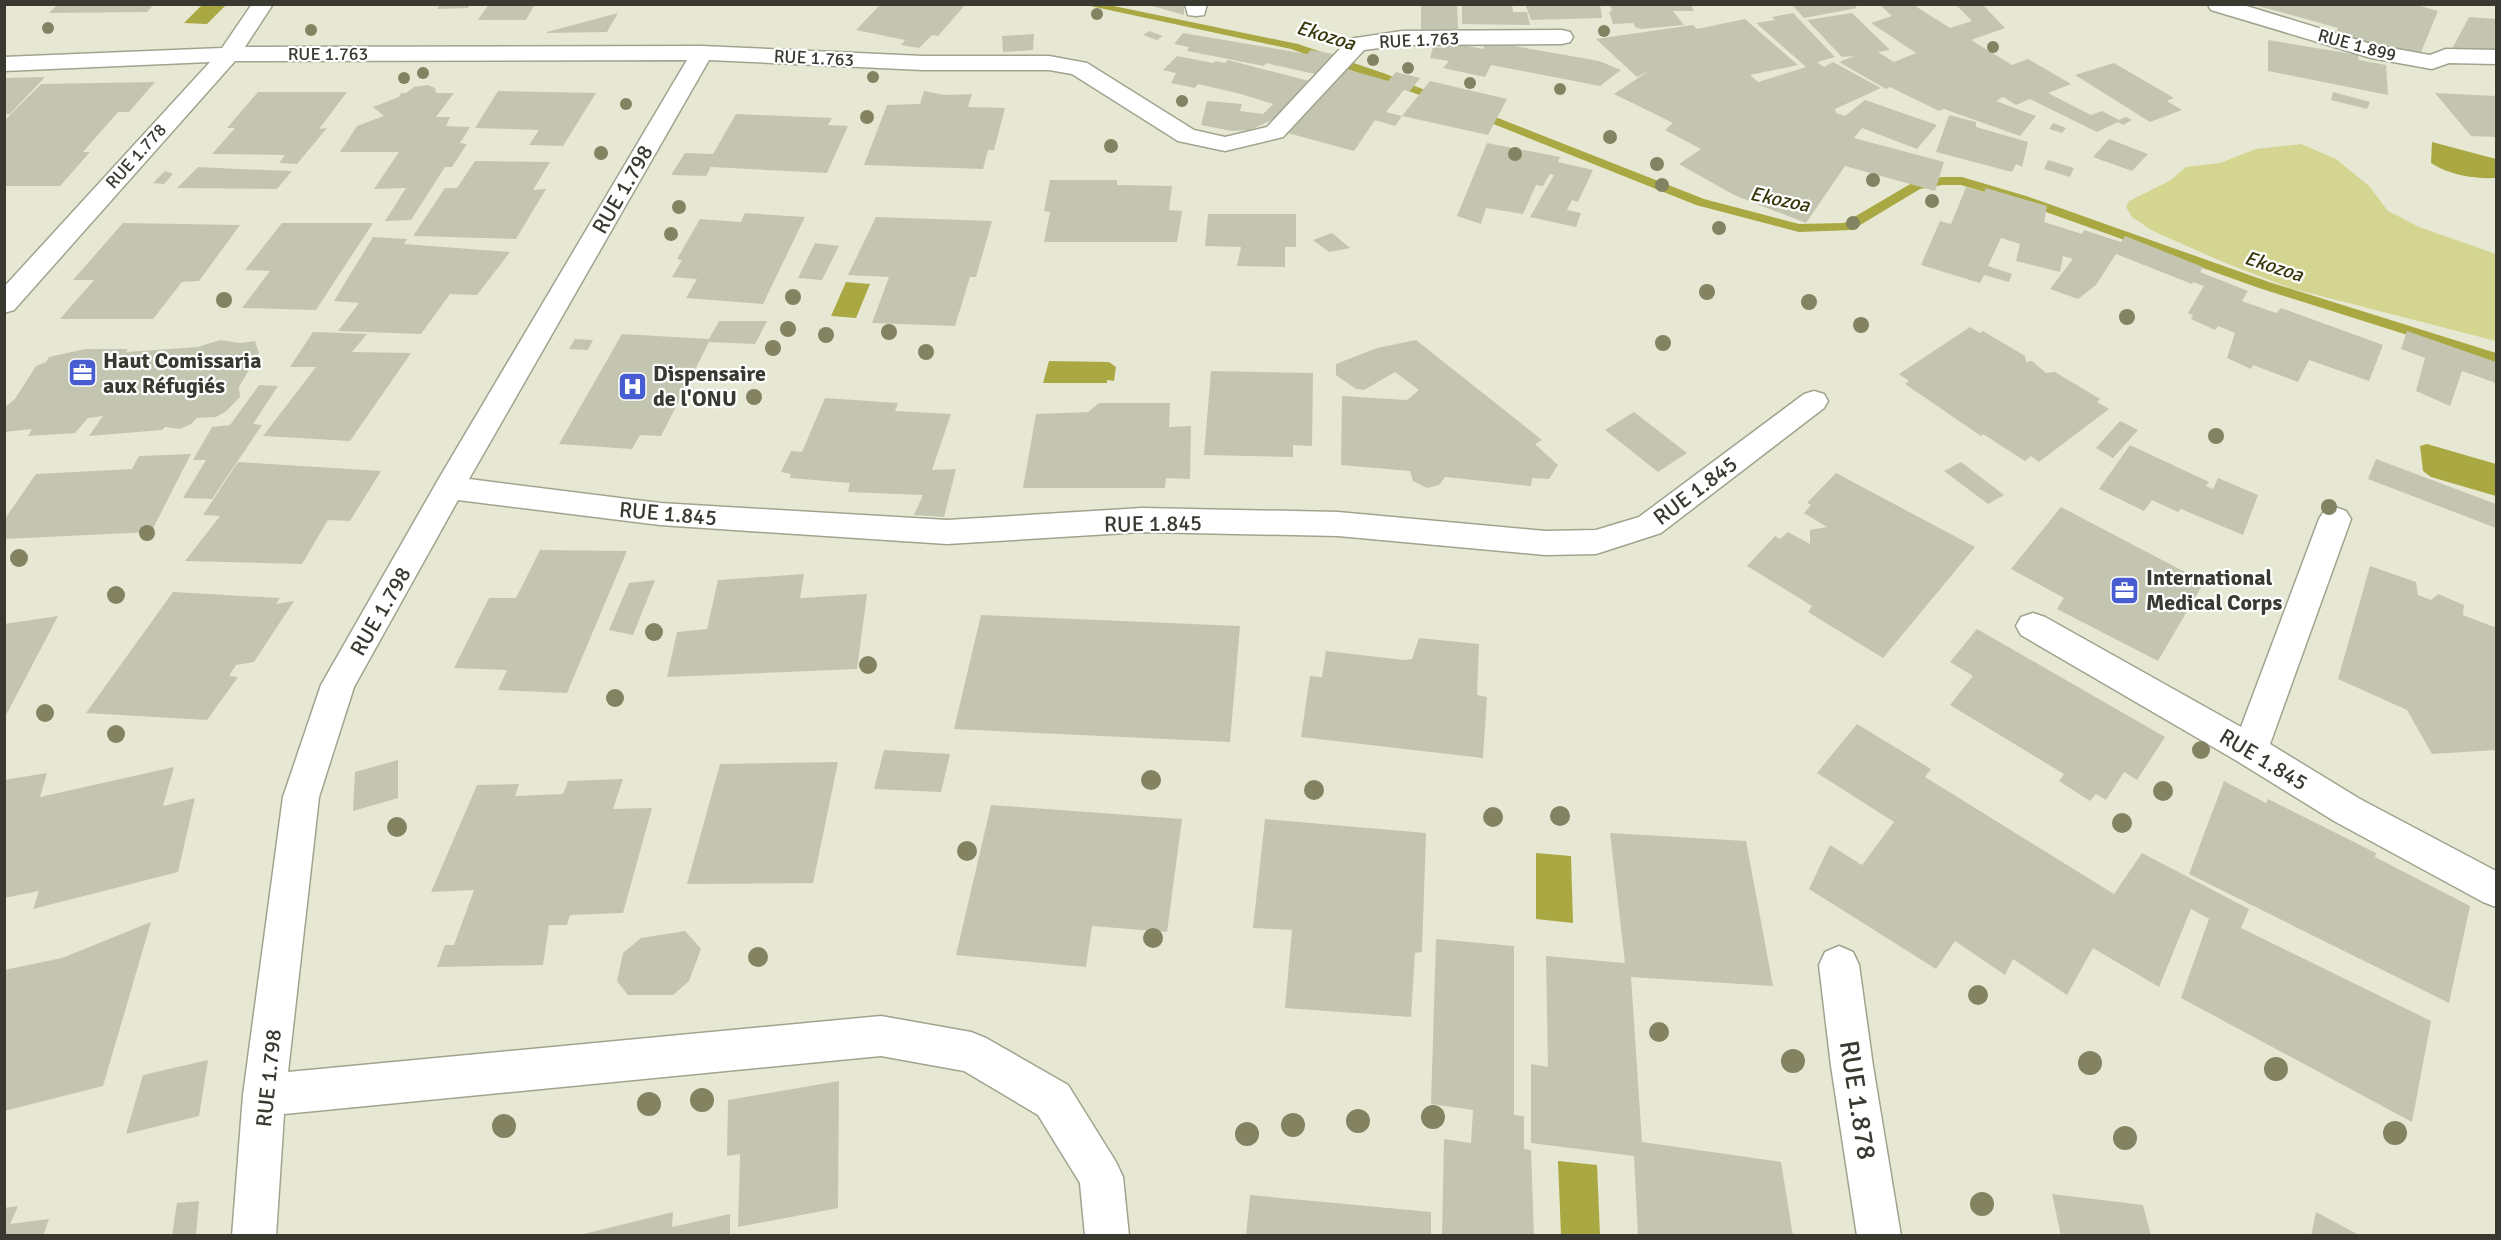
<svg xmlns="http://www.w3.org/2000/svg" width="2501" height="1240" viewBox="0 0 2501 1240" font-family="Signika,sans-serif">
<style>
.green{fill:#d4d590}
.water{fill:#a9a842}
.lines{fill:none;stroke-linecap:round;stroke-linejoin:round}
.stream{fill:#a9a842;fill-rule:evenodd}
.building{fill:#c4c5b1}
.minor-casing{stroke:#a2a38f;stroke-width:3}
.minor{fill:#fff;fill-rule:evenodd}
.tree{fill:#838362}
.labels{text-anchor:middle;stroke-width:4.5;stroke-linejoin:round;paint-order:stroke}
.far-street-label{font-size:18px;fill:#393931;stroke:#fff}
.far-water-label{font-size:20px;font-style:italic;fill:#37370b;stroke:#fff}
.street-label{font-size:22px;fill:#393931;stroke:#fff}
.poi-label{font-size:22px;font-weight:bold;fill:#393931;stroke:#fff;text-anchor:start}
.near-street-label{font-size:27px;fill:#393931;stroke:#fff}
</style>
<rect width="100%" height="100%" fill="#e7e8d3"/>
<polygon class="green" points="2301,144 2336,159 2369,186 2388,211 2419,227 2496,254 2496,341 2290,288 2223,262 2153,231 2132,217 2126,207 2129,201 2171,180 2186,167 2220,163 2256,149"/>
<g class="water">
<polygon points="202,5 226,5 207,24 184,23"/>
<path d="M2432 142 2496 159V178C2475 179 2449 175 2431 163Z"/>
<polygon points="846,282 870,284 856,318 831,316"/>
<polygon points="1049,361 1109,362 1116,367 1114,381 1107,380 1107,383 1043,383"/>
<polygon points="2427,444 2496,464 2496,496 2431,477 2423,471 2420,446"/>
<polygon points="1536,853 1571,856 1573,923 1536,919"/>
<polygon points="1558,1161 1597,1165 1600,1235 1561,1235"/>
</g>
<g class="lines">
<g class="stream">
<polygon points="1081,4 1104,4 1298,44 1386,74 1449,100 1447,102 1439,102 1291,49"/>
<polygon points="1475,109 1704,199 1799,224 1844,223 1912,183 1942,177 1962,177 2026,196 2269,282 2496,353 2496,363 2259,288 2018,202 1961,185 1942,185 1920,189 1852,230 1799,232 1696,205 1471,115 1471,111"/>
</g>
</g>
<g class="building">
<polygon points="58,4 154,4 147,12 49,13"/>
<polygon points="440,4 470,4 468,8 437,9"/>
<polygon points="489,4 535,4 526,20 478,20"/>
<polygon points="966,4 938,36 932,35 919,48 901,45 905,40 856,30 880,5"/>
<polygon points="1149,4 1184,4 1184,15 1149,5"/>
<polygon points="1421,4 1457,4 1458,29 1421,30"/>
<polygon points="1462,4 1512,4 1513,12 1527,12 1530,25 1462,24"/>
<polygon points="1525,4 1600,4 1602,18 1531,20"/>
<polygon points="1609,4 1690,4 1694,11 1673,11 1684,25 1641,29 1635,27 1633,23 1613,24 1609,12 1612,11"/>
<polygon points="1799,4 1853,4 1857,8 1804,18 1793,6"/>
<polygon points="1879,4 1912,4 1950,28 1972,21 1955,4 1982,4 2005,28 1971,40 2012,65 2028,59 2071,84 2048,93 2091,115 2102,111 2119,120 2126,117 2132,120 2123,125 2118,122 2097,132 2030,99 2016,105 2003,97 1996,101 2036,116 2020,136 1944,109 1939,111 1890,87 1886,89 1839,62 1854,56 1842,57 1807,20 1852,13 1890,50 1878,52 1894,62 1916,53 1871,23 1892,16"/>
<polygon points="2413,4 2438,11 2419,57 2336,34 2338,28 2255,5"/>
<polygon points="618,13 607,32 547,33 547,32"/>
<polygon points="1793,13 1835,57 1817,62 1824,67 1833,62 1881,88 1835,109 1836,113 1845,116 1865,100 1937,125 1917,149 1862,128 1854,138 1944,162 1935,191 1845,166 1806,223 1734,195 1679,164 1701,149 1665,130 1673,123 1614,94 1650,70 1637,77 1596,39 1693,25 1697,29 1745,19 1798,65 1750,75 1758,82 1806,67 1756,23 1775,20 1772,17"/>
<polygon points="2469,17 2496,19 2496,52 2452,49"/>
<polygon points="1149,31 1163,36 1157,40 1143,35"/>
<polygon points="1183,33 1307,54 1311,50 1339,55 1324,76 1266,63 1264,66 1187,51 1189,47 1174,44"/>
<polygon points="1034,34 1033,50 1003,52 1002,36"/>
<polygon points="2268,40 2358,55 2359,60 2386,65 2388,95 2268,71"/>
<polygon points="1486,41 1599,61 1621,70 1600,86 1491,65 1485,77 1443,68 1449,61 1430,58 1433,47 1444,48 1452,43 1483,49"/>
<polygon points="1177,56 1213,63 1216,61 1225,63 1228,60 1313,82 1283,115 1250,130 1232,131 1201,125 1207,101 1242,104 1240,111 1263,114 1273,104 1241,94 1198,84 1195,88 1171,83 1176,73 1163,70"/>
<polygon points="2114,63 2174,98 2167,101 2182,110 2150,122 2075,75"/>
<polygon points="1339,67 1388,81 1396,72 1420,78 1410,91 1404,90 1386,112 1402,116 1430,81 1507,99 1488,135 1402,116 1395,126 1375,120 1354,151 1284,132"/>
<polygon points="45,77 10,114 4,114 4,78"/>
<polygon points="155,82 129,112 118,112 83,152 90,152 60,186 4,186 4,121 41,84"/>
<polygon points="428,85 435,88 436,93 454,93 436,117 450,117 446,126 470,127 460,143 467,144 452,167 445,167 411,220 385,221 406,188 374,189 399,152 340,152 357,126 384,116 373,107 399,97 401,93 406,93 414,87"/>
<polygon points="498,91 596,93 563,146 529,145 539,130 475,128"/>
<polygon points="924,91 944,95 972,94 968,107 1005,108 994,150 988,150 983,169 864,165 887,105 920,104"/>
<polygon points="258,92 347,92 319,129 327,128 297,164 279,163 285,155 212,154 235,128 227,128"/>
<polygon points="2333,92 2370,102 2367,109 2331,100"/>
<polygon points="2435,93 2496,96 2496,137 2471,136"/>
<polygon points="736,114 832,118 828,125 848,126 827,173 711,167 706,176 671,175 685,153 713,154"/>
<polygon points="1949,115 1976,122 1976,127 2028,142 2022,167 2016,164 2012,172 1936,152"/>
<polygon points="2053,123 2066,128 2062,133 2049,129"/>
<polygon points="2109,139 2148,154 2132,171 2093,157"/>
<polygon points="1487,143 1560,157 1558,162 1593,170 1578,202 1572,200 1567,210 1581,213 1576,227 1530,217 1554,175 1550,174 1543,186 1536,185 1523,214 1486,208 1481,224 1457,216"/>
<polygon points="2048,160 2074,168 2070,177 2044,169"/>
<polygon points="475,161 550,162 533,190 546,189 516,239 413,236 445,188 457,188"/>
<polygon points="198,167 238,169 292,171 277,189 177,188"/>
<polygon points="165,171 173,174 164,184 153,183"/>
<polygon points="1050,180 1117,180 1117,185 1172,186 1169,210 1182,211 1177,242 1044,242 1050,212 1044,211"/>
<polygon points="1966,187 1984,192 1986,188 2047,206 2044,222 2082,234 2084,230 2121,242 2125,236 2203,267 2200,272 2248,291 2242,301 2276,313 2281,308 2383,345 2369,381 2309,360 2298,382 2253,365 2251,369 2227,358 2235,333 2218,326 2215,330 2191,319 2193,315 2188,313 2204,286 2193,282 2192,284 2116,254 2096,285 2078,299 2050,289 2073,259 2063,256 2060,272 2016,261 2020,244 2001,238 1988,266 2012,274 2009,282 1984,275 1980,283 1921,265 1940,221 1951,224"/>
<polygon points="745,213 805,217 763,304 686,298 697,279 672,277 682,260 677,259 700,219 741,222"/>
<polygon points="1208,214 1296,214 1296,247 1285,247 1285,267 1237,266 1241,247 1205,246"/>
<polygon points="876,217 992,221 976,277 970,277 955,326 872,323 889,277 848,275"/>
<polygon points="123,223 240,225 199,281 182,282 153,319 60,319 94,280 73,280"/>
<polygon points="282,223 373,223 316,310 242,308 270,271 245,270"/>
<polygon points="1332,233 1350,248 1329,252 1313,240"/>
<polygon points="373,237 407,239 404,244 510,252 477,295 450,294 421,334 338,331 359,303 334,301"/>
<polygon points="815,243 839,246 822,280 798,278"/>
<polygon points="719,321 767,321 755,344 709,342 661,436 640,435 632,449 559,444 622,334 709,339"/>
<polygon points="1970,327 1980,333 1983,331 2025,356 2026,362 2032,361 2046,373 2055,372 2100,399 2097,402 2109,409 2039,462 2031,456 2025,461 1983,434 1981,436 1905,384 1909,381 1899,374"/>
<polygon points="2407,331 2496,362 2496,383 2462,371 2450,406 2416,391 2425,358 2401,349"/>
<polygon points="313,332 367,334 352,352 411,353 350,441 263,436 316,367 290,367"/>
<polygon points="575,339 593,340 588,350 569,349"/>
<polygon points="220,340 241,343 255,341 259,353 239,387 240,397 225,412 216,417 197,418 191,424 180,429 165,427 162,430 89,436 103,416 88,418 75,433 28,436 32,429 4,432 4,408 15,399 36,366 46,362 49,357 85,349 128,349 126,352 198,347"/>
<polygon points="1416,340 1542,440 1535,444 1558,465 1549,479 1532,478 1531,486 1445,477 1439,485 1427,488 1413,481 1410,471 1341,465 1342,396 1407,400 1419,390 1395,372 1364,390 1356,389 1336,375 1336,364 1377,348"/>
<polygon points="1211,371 1313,373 1312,446 1293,445 1293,457 1204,455"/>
<polygon points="259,385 278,386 253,424 262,425 212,499 183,498 206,460 193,460 212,427 230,425"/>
<polygon points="825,398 898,403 895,411 951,414 932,470 956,469 944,517 914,515 923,495 848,492 850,483 790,478 791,474 781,472 791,451 802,452"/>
<polygon points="1099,403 1170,403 1169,427 1191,426 1190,479 1166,478 1165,488 1023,488 1036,414 1088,412"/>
<polygon points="1634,412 1687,453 1658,472 1605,430"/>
<polygon points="2120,421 2138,430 2113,458 2096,448"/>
<polygon points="2130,445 2209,482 2206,486 2213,489 2218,478 2258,495 2243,535 2181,509 2178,512 2152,500 2144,511 2099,489"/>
<polygon points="191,454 151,532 4,539 4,520 36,474 132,469 139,456"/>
<polygon points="2376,459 2496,504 2496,528 2368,479"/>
<polygon points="238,462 381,471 350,521 328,520 302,564 185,561 220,516 203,515"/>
<polygon points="1961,462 2004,495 1988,504 1944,471"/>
<polygon points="1836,473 1975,547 1883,658 1808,612 1812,606 1747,566 1775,536 1780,539 1788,532 1810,544 1810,530 1827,527 1804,513 1811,505 1807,503"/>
<polygon points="2061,507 2204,582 2158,661 2057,609 2064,598 2011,569"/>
<polygon points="540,550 627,551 567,693 498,690 507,670 454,668 489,598 516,598"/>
<polygon points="2370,566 2416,582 2418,595 2431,600 2438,594 2464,605 2463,615 2494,627 2496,623 2496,750 2432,754 2407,710 2338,679"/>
<polygon points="804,574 800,598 867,594 857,669 667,677 677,632 707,629 718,580"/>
<polygon points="655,580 633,635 609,630 629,583"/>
<polygon points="173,592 280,598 276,604 294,601 254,662 236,665 229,676 238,677 207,720 86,713"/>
<polygon points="981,615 1240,626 1230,742 954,729"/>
<polygon points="58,616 4,719 4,624"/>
<polygon points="1977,629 2165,737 2137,780 2124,772 2106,800 2096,794 2090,801 2059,781 2064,774 1950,705 1973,676 1950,662"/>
<polygon points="1419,638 1479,644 1477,695 1487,697 1483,758 1301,737 1310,676 1322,677 1326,651 1404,660 1412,659"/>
<polygon points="1857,724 1931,769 1925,777 2114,894 2142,853 2249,909 2241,928 2431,1021 2412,1122 2181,998 2209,919 2191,909 2159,987 2093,948 2067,995 2013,959 2005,975 1955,941 1936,969 1809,889 1830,845 1862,865 1894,822 1817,773"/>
<polygon points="884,750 950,754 941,792 874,789"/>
<polygon points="398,760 398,798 353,811 355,772"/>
<polygon points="838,762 813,883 687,884 720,764"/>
<polygon points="174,767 163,806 195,798 178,872 33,909 39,891 4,898 4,780 47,773 40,797"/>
<polygon points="623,779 613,809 652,808 623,913 570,915 567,925 549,925 543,965 437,967 445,945 454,945 474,890 431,892 477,785 519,784 515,796 563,794 568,781"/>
<polygon points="2224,781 2266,803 2268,799 2376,853 2375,857 2470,906 2449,1003 2189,874"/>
<polygon points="991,805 1182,819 1167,932 1092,926 1086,967 956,955"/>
<polygon points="1265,819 1426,833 1422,952 1415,953 1411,1017 1285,1008 1292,930 1253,928"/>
<polygon points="1610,833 1746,841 1773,986 1631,977 1642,1142 1781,1162 1793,1236 1638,1236 1634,1156 1531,1143 1531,1064 1548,1067 1546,956 1625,963"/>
<polygon points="151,922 103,1086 4,1111 4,970 62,958"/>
<polygon points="685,931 701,949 689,981 673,995 628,995 617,981 623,953 641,938"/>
<polygon points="1436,939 1514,946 1514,1115 1524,1116 1524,1149 1531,1150 1534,1236 1442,1236 1444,1139 1471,1143 1473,1110 1431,1104"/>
<polygon points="208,1060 199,1116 126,1134 143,1075"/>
<polygon points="839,1081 838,1208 738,1227 740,1154 727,1156 728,1100"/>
<polygon points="2052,1194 2143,1205 2151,1236 2061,1236"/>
<polygon points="1250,1195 1431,1212 1431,1236 1246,1236"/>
<polygon points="199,1201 196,1236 172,1236 177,1203"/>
<polygon points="18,1206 10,1224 49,1219 43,1236 4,1236 4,1208"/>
<polygon points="673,1212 672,1227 730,1214 730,1236 576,1236"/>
<polygon points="2316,1212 2361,1236 2311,1236"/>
</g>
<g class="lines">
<defs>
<g id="minor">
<polygon points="252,4 273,4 245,47 702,46 923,56 1049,56 1087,63 1194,130 1225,137 1267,127 1349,39 1402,31 1562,30 1570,32 1573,37 1570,42 1562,44 1402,45 1364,50 1283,137 1225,151 1178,141 1072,74 1049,70 923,70 709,60 469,479 660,503 947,520 1142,508 1338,512 1545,531 1596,530 1639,517 1804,394 1814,391 1824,394 1828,401 1824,408 1661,533 1596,554 1545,555 1338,536 1142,532 947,544 660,525 458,500 354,687 319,797 288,1072 881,1016 971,1032 986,1038 1068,1085 1116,1162 1123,1177 1129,1236 1085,1236 1080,1183 1038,1115 964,1071 881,1056 284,1114 276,1236 232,1236 243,1095 283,797 321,685 438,480 687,60 235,61 14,310 4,313 4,287 210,62 4,71 4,57 222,48"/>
<polygon points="1185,4 1207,4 1204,15 1196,16 1188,15"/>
<polygon points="2240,4 2374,45 2430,55 2446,49 2496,50 2496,64 2449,63 2432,69 2371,58 2211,10 2208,5"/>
<polygon points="2335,507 2346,511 2351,519 2270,744 2360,799 2496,871 2496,907 2483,902 2334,821 2237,761 2021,635 2016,626 2021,617 2033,613 2045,617 2241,727 2319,519 2324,511"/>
<polygon points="1839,946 1853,952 1859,965 1873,1066 1901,1236 1857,1236 1831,1066 1819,965 1825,952"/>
</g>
</defs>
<use href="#minor" class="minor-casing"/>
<use href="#minor" class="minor"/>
</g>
<g class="tree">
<circle cx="1097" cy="14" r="6"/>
<circle cx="48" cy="28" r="6"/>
<circle cx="311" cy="30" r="6"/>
<circle cx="1604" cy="31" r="6"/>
<circle cx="1993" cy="47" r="6"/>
<circle cx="1373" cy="60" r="6"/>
<circle cx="1408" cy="68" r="6"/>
<circle cx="423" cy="73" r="6"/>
<circle cx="873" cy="77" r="6"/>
<circle cx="404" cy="78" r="6"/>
<circle cx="1470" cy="83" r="6"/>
<circle cx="1560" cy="89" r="6"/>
<circle cx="1182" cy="101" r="6"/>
<circle cx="626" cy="104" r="6"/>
<circle cx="867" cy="117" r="7"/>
<circle cx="1610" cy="137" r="7"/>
<circle cx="1111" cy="146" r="7"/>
<circle cx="601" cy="153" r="7"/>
<circle cx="1515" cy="154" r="7"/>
<circle cx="1657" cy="164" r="7"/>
<circle cx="1873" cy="180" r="7"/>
<circle cx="1662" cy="185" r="7"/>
<circle cx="1932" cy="201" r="7"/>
<circle cx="679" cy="207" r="7"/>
<circle cx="1853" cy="223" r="7"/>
<circle cx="1719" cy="228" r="7"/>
<circle cx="671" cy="234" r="7"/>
<circle cx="1707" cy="292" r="8"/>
<circle cx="793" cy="297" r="8"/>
<circle cx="224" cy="300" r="8"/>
<circle cx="1809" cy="302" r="8"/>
<circle cx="2127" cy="317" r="8"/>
<circle cx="1861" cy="325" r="8"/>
<circle cx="788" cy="329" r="8"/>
<circle cx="889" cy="332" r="8"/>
<circle cx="826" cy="335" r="8"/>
<circle cx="1663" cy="343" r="8"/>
<circle cx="773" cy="348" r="8"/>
<circle cx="926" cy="352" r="8"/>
<circle cx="754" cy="397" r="8"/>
<circle cx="2216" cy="436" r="8"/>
<circle cx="2329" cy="507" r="8"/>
<circle cx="147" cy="533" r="8"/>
<circle cx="19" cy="558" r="9"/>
<circle cx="116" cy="595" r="9"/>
<circle cx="654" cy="632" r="9"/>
<circle cx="868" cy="665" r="9"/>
<circle cx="615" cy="698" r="9"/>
<circle cx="45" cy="713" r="9"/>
<circle cx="116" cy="734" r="9"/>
<circle cx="2201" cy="750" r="9"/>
<circle cx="1151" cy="780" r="10"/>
<circle cx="1314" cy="790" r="10"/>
<circle cx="2163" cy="791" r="10"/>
<circle cx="1560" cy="816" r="10"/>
<circle cx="1493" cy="817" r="10"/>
<circle cx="2122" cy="823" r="10"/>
<circle cx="397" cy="827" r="10"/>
<circle cx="967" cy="851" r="10"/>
<circle cx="1153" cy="938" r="10"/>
<circle cx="758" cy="957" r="10"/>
<circle cx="1978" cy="995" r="10"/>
<circle cx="1659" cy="1032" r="10"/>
<circle cx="1793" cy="1061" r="12"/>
<circle cx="2090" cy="1063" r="12"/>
<circle cx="2276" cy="1069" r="12"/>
<circle cx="702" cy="1100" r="12"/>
<circle cx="649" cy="1104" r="12"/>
<circle cx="1433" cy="1117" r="12"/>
<circle cx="1358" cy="1121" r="12"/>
<circle cx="1293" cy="1125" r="12"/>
<circle cx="504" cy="1126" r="12"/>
<circle cx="2395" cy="1133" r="12"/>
<circle cx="1247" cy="1134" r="12"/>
<circle cx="2125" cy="1138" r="12"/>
<circle cx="1982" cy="1204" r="12"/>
</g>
<defs>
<symbol id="office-square" viewBox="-11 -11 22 22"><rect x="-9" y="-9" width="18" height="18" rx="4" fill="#465cd0" stroke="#fff"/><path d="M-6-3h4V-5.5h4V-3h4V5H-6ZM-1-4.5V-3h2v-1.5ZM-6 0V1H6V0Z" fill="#fff"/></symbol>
<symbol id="hospital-square" viewBox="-11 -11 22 22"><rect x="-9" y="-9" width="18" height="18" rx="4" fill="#465cd0" stroke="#fff"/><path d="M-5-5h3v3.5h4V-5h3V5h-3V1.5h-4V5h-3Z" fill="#fff"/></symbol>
</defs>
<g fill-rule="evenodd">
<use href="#office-square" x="66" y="356" width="33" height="33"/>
<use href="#hospital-square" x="616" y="370" width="33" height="33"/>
<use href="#office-square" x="2108" y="574" width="33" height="33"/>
</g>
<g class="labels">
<g class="far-street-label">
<text transform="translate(1419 40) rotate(-3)" y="6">RUE 1.763</text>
<text transform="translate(2357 45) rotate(15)" y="6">RUE 1.899</text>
<text x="328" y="60">RUE 1.763</text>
<text transform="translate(814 58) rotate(3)" y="6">RUE 1.763</text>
<text transform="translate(136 156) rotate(-48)" y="6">RUE 1.778</text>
</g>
<g class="far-water-label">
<text transform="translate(1326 35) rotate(17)" y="7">Ekozoa</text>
<text transform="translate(1780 199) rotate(12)" y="7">Ekozoa</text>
<text transform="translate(2274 266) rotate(18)" y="7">Ekozoa</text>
</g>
<g class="street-label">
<text transform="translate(622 189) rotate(-60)" y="8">RUE 1.798</text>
<text transform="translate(1695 490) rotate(-37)" y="8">RUE 1.845</text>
<text transform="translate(668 513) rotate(5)" y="8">RUE 1.845</text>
<text transform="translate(1153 523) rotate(-1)" y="8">RUE 1.845</text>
<text transform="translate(380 611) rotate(-60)" y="8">RUE 1.798</text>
<text transform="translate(2264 759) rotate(31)" y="8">RUE 1.845</text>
<text transform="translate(268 1078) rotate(-84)" y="8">RUE 1.798</text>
</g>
<g class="poi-label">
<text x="103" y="368">Haut Comissaria<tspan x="103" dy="25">aux Réfugiés</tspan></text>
<text x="653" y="381">Dispensaire<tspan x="653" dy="25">de l'ONU</tspan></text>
<text x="2146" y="585">International<tspan x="2146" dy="25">Medical Corps</tspan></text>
</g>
<g class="near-street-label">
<text transform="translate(1858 1100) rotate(81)" y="9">RUE 1.878</text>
</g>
</g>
<rect width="2501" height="1240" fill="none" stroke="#393931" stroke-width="12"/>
</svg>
